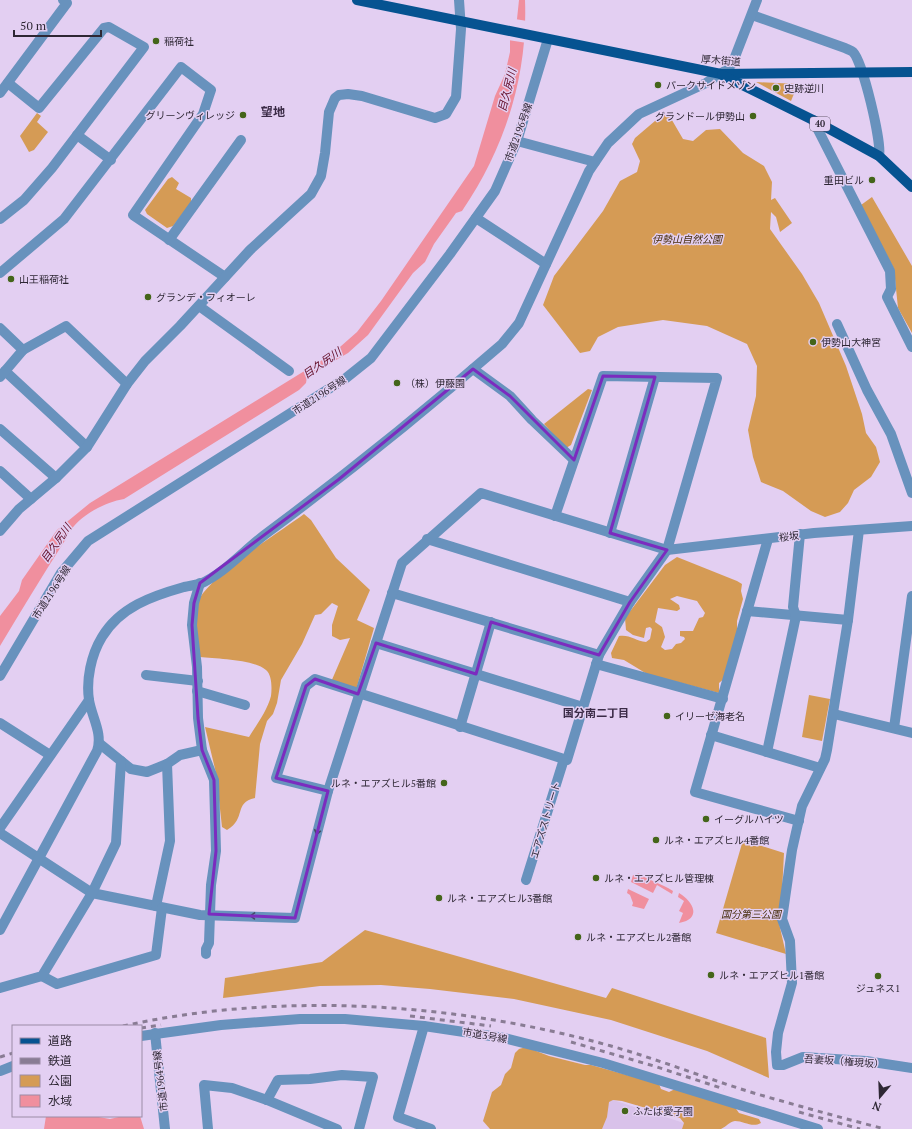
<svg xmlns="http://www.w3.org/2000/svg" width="912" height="1129" viewBox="0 0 912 1129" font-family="'PT Serif','Noto Sans JP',serif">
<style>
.built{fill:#d9c2ea}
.green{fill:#d59b55;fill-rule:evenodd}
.water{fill:#f08f9e}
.pier{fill:#e3cff2}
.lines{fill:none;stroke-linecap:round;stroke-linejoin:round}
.minor{stroke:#6892bd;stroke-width:10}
.major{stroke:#065391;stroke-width:10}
.rail{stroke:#897c94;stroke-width:3;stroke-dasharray:5 5;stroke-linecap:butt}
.oneway{stroke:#424c64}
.marked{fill:none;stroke:#7b2cbf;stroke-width:3;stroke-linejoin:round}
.poi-dot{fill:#44651a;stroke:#e3cff2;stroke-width:1.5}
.labels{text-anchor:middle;stroke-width:3;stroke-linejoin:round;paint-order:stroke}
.shield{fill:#e3cff2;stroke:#64596d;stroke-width:1}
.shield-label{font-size:9px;font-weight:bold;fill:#2e2734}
.poi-label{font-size:10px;fill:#2e2734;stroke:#e3cff2;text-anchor:start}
.street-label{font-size:10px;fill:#2e2734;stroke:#e3cff2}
.park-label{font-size:10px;font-style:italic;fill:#462d0b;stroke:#e3cff2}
.water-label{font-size:11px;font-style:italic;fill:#620b26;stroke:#e3cff2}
.neighbourhood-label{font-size:11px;font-weight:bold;fill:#3a2a46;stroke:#e3cff2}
.quarter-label{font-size:12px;font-weight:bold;fill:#3a2a46;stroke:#e3cff2}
</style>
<rect width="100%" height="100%" fill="#e3cff2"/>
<polygon class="built" points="610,1099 684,1123 683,1129 596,1129"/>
<g class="green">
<polygon points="756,82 798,84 791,101"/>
<polygon points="37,113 41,116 37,122 48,132 34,150 29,152 20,136"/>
<polygon points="662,115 669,115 683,139 693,141 706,130 720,129 743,153 764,166 772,182 771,200 775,198 792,223 780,232 776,217 771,212 770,229 802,274 819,303 846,366 862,414 866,433 876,447 880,462 871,477 854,490 848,503 840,512 825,517 811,511 783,491 761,482 753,457 748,430 756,396 757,366 747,344 707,326 663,320 618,327 598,337 590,351 580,353 543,305 554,276 603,211 620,181 637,172 640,161 632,144 635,138"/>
<polygon points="172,177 179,183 176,189 191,198 191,203 173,226 167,228 147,214 145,210 168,179"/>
<polygon points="872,197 912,266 912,333 898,308 894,269 861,205"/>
<polygon points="588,389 592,390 571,445 566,448 544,424"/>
<path d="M304 514 311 520 336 558 370 590 357 620 374 628 356 690 331 682 350 638 340 640 332 636V625L338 606 332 603 321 614 315 615 302 644 281 680 277 703 273 714 267 721 260 744 255 798C233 803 247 818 227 830L222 827 216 773 205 727 249 737C257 724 267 711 271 696 272 688 272 675 266 670 253 659 217 659 200 657 197 640 192 619 198 602 207 577 280 532 304 514Z"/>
<path d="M677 557 737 581 742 584 741 591 743 599 737 621V634L726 677 719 683V693L647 674 624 660 612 658 611 653 619 636C629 634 636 641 646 642L650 639 652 629 650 627 646 628 644 638 633 635 626 630 625 618 665 565ZM677 596 697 601 705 613 703 617 699 618 693 631H680V636L684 637 685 639 681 643 676 644 672 649 665 650 661 647 665 637 662 627 655 622 658 608 677 611 680 609 679 605 670 599Z"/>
<polygon points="809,695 830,699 822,741 802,737"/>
<polygon points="743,840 784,853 782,892 778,919 786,954 716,933"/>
<polygon points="365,930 606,998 612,988 766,1038 769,1078 707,1051 611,1020 514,999 430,989 381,985 320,986 223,998 225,978 322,962"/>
<path d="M526 1047 549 1056 585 1065H591L659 1084 661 1089 669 1092 679 1087 734 1106 739 1113 759 1119 761 1123C752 1128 744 1121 735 1121 729 1122 727 1126 721 1129H682L684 1123 680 1118 622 1101 613 1100 609 1102 607 1117 602 1129H490L483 1121 492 1092 501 1085 505 1074 511 1068 515 1053 519 1049Z"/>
</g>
<g class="water">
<path d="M519 0H525C528 76 505 148 462 211L456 213 434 244 425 262 413 273 368 335 348 353 307 377 306 383 299 390 124 499C105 502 81 515 70 531 67 534 67 539 64 542 42 576 21 611 0 646V616L19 591 22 580 57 530 90 503 332 354 357 332 381 301 474 166 495 96 505 74 510 52V40L517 19Z"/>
<path d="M638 873C649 881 661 883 673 891L672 894 657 885 653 893 631 882 633 875H637Z"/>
<polygon points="628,889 649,899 644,909 632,906 633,903 630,895 627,893"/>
<path d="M679 893C694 902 702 919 679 923L683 913 679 911 684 901 678 897Z"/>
<polygon points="46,1116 93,1116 110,1119 123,1116 140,1116 144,1129 44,1129"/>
</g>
<polygon class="pier" points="515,19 527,21 527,43 508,40"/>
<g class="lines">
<g class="minor">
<path d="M752 15 845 48C847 49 852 51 853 52 863 62 882 143 879 156"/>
<polyline points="0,93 67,3 63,0"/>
<polyline points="813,120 890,271 891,289 887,297 912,347"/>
<polyline points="77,135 111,160"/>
<polyline points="517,141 595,162"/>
<polyline points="476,218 546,264"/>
<polyline points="0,219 24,200 52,168 144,47 109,27 104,28 39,108 8,83"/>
<polyline points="169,240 241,140"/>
<polyline points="0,273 64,219 181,67 211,90 203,114 133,215 225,277"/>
<polyline points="199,306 289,371"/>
<polyline points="837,324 867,390 891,434 912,493"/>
<polyline points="0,328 23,350"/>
<polyline points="473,369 510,396 532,420 574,460"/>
<polyline points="5,371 87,447"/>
<polyline points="0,377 23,350 66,326 127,384"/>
<polyline points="0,429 56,478"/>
<polyline points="0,471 31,499"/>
<polyline points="859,530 848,620 827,750 825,759 802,806 792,850 782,919 790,941 792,983 778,1033 776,1052 777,1065 783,1065 803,1057 866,1061 912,1068"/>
<polyline points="0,531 19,509 56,478 87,447 127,384 145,361 180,326 250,250 311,194 321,176 325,153 329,112 335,98 339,95 348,94 362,96 435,118 446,114 456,97 461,29 459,0"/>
<polyline points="610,533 655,377"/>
<polyline points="427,539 630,602"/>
<polyline points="768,539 695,792 799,821"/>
<polyline points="200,583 194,603 192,625 197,667 198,718 202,750 214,780 216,851 211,885 209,943 206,949 206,954"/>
<polyline points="392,593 599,655"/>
<polyline points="747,611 848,620"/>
<polyline points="376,643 583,707"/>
<polyline points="596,664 723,699"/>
<polyline points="146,675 198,681"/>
<polyline points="0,676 61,573 88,541 346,378 371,358 450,254 495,191 517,141 548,39"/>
<polyline points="197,691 245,705"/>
<polyline points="834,714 912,733"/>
<polyline points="0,723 50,755"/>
<polyline points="460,727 491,622"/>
<polyline points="894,728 912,596"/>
<polyline points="711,735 820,768"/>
<polyline points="767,752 796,616 793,607 800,534"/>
<polyline points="121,761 131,769 147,772 167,764 180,755 202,750"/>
<polyline points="328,791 276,778 306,686 315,679 567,760 599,655 630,602 667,550 717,378 603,376 555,516"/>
<polyline points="0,828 89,700"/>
<polyline points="0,833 92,893 200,915 295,918 328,791 402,563 481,493 667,550 814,533 912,526"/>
<polyline points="526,880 564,759"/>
<polyline points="156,906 170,841 167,764"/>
<path d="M0 930 97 751C103 733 92 718 89 700 86 680 91 655 102 637 120 607 152 596 184 587 189 586 195 585 200 584 225 573 245 549 267 533 348 473 426 410 502 344L519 323 589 171 608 143 639 114 706 83 728 69 733 62 757 0"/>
<polyline points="42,976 57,984 156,955 162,908"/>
<polyline points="0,988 42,976 92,893 116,843 121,761 100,744"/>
<polyline points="424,1026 398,1117 431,1129"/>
<polyline points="155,1033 165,1129"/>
<polyline points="141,1036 221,1025 300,1019 345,1019 424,1026 504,1038 603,1063 818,1129"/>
<polyline points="0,1071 13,1066"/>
<polyline points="267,1100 278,1080 310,1079 342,1075 373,1077 359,1129"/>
<polyline points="208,1129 204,1085 232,1088 267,1100 337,1129"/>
</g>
<g class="major">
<polyline points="357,0 721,74 912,72"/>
<polyline points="722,75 813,120 879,156 912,187"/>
</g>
<g class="rail">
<polyline points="410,1016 491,1026"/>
<path d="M123 1026C277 992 448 1002 600 1043 653 1057 704 1078 757 1094 799 1106 842 1118 885 1129"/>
<polyline points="141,1028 161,1025"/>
<polyline points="571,1042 654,1066 724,1089"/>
<polyline points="0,1057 13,1053"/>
<polyline points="799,1112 860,1129"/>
</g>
</g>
<defs><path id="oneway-shaft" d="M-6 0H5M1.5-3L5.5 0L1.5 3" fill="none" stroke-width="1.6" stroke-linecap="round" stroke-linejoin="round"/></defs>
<g class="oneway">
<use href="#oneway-shaft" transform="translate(318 829) rotate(105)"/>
<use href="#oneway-shaft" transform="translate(256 916) rotate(-178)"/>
</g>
<path class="marked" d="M473 369 510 396 574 460 603 376 655 377 610 533 667 550 630 602 599 655 491 622 476 674 376 643 358 694 315 679 306 686 276 778 328 791 295 918 209 914 216 851 214 780 202 750 198 718 192 625 194 603 200 583 338 480Z"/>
<g class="poi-dot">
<circle cx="156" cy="41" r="4"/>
<circle cx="658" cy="85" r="4"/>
<circle cx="776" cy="88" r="4"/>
<circle cx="243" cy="115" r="4"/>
<circle cx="753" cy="116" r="4"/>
<circle cx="872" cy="180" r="4"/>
<circle cx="11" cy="279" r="4"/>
<circle cx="148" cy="297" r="4"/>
<circle cx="813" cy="342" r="4"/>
<circle cx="397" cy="383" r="4"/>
<circle cx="667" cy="716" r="4"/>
<circle cx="444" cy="783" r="4"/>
<circle cx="706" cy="819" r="4"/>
<circle cx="656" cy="840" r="4"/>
<circle cx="596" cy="878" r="4"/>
<circle cx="439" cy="898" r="4"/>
<circle cx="578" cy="937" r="4"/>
<circle cx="711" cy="975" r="4"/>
<circle cx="878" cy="976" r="4"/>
<circle cx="625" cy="1111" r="4"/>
</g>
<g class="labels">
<rect class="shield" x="810" y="117" width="20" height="14" rx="3"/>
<g class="shield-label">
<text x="820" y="127">40</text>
</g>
<g class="poi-label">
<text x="164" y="45">稲荷社</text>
<text x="666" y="89">パークサイドメゾン</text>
<text x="784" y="92">史跡逆川</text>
<text x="235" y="119" text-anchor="end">グリーンヴィレッジ</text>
<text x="745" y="120" text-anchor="end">グランドール伊勢山</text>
<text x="864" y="184" text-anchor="end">重田ビル</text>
<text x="19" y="283">山王稲荷社</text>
<text x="156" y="301">グランデ・フィオーレ</text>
<text x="821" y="346">伊勢山大神宮</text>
<text x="405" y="387">（株）伊藤園</text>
<text x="675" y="720">イリーゼ海老名</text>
<text x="436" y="787" text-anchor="end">ルネ・エアズヒル5番館</text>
<text x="714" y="823">イーグルハイツ</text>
<text x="664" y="844">ルネ・エアズヒル4番館</text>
<text x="604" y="882">ルネ・エアズヒル管理棟</text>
<text x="447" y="902">ルネ・エアズヒル3番館</text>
<text x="586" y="941">ルネ・エアズヒル2番館</text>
<text x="719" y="979">ルネ・エアズヒル1番館</text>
<text x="878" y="992" text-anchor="middle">ジュネス1</text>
<text x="633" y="1115">ふたば愛子園</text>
</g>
<g class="street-label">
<text transform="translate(721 60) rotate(5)" y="4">厚木街道</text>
<text transform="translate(518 132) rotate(-70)" y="4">市道2196号線</text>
<text transform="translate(319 395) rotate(-33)" y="4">市道2196号線</text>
<text transform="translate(789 536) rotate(-7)" y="4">桜坂</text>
<text transform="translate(51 592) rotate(-57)" y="4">市道2196号線</text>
<text transform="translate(545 820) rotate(-73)" y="4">エアズストリート</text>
<text transform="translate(485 1035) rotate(10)" y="4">市道3号線</text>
<text transform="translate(844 1061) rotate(4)" y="4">吾妻坂（権現坂）</text>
<text transform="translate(160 1081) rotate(-97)" y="4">市道1964号線</text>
</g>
<g class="park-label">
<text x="687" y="243">伊勢山自然公園</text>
<text x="751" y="918">国分第三公園</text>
</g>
<g class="water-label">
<text transform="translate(507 90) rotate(-76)" y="4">目久尻川</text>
<text transform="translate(322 363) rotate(-35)" y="4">目久尻川</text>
<text transform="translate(56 543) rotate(-55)" y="4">目久尻川</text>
</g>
<g class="neighbourhood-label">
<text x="596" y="717">国分南二丁目</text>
</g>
<g class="quarter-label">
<text x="273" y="116">望地</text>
</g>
</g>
<rect x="12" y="1025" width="130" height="92" fill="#e3cff2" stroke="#9b8ca6"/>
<rect x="20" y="1038" width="20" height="6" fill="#065391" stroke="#9b8ca6"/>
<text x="48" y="1045" font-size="12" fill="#2e2734">道路</text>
<rect x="20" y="1058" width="20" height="6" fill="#897c94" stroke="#9b8ca6"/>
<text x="48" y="1065" font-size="12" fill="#2e2734">鉄道</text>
<rect x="20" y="1075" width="20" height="12" fill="#d59b55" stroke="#9b8ca6"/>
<text x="48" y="1085" font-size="12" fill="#2e2734">公園</text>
<rect x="20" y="1095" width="20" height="12" fill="#f08f9e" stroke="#9b8ca6"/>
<text x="48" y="1105" font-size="12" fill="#2e2734">水域</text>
<g transform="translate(880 1097) rotate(199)" stroke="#e3cff2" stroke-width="3" paint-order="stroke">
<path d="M0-3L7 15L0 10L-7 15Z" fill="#2e2734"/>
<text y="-6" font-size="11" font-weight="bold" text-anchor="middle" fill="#2e2734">N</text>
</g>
<path d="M14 30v6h87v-6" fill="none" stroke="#2e2734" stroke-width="2"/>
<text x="20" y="30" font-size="12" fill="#2e2734" stroke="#e3cff2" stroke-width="3" paint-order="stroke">50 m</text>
</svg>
